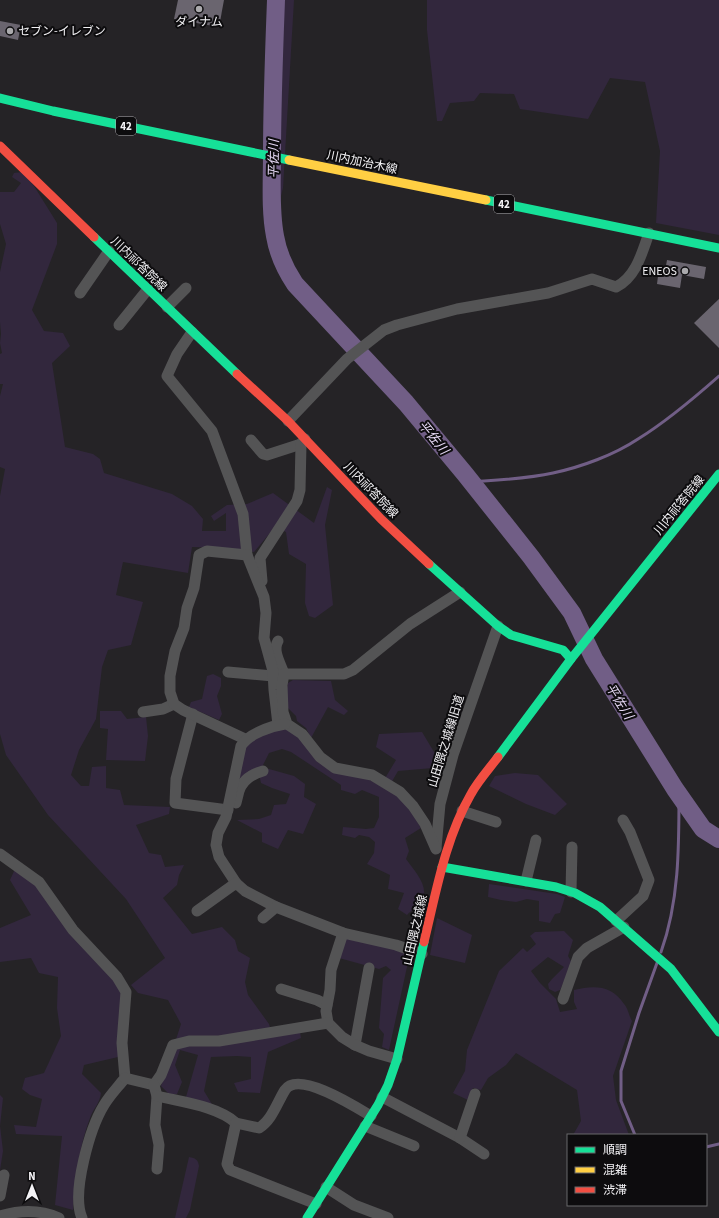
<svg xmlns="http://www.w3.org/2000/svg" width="719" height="1218" viewBox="0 0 719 1218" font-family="'Source Sans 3','Noto Sans JP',sans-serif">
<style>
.green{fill:#32273d}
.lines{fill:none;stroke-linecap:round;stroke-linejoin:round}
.stream{stroke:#715e86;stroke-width:3}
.river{stroke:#715e86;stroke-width:18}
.building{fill:#6a656f}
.street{stroke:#545455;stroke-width:11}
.fast{stroke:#16e098;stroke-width:9}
.slow{stroke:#ffcf43;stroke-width:9}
.jam{stroke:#f24e42;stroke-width:9}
.poi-dot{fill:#abaaad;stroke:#0d0c0e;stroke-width:1.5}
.labels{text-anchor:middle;stroke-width:4;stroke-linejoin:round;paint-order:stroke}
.shield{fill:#0d0c0e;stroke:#aeadb0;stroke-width:1}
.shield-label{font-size:11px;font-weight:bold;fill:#f3f2f5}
.poi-label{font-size:12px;fill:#f3f2f5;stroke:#0d0c0e}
.street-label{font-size:12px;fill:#f3f2f5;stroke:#0d0c0e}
.water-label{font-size:13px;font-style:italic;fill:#e7daf6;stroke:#0d0c0e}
</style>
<rect width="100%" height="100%" fill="#252326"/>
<g class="green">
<polygon points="280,0 294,0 283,188 280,200 277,88"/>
<polygon points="427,0 719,0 719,235 656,223 660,151 645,82 610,78 588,119 520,109 514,94 480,93 474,101 450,103 442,121 437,121 427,30"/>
<polygon points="22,172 34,186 57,223 57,244 32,310 44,331 63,333 70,346 52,363 65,447 93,454 100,459 104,473 172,494 192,506 203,519 202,531 226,531 226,513 214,521 211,516 227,505 247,504 273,493 314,523 327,487 332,490 325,525 333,605 315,618 309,616 305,603 306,564 289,554 286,532 275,527 254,552 225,548 192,547 188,573 123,562 116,595 143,602 131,645 108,650 102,667 96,719 79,750 71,775 81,786 89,786 92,767 106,766 106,788 120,790 124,805 170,807 169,814 136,825 149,853 161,855 165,867 184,865 179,875 177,885 163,898 192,934 222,927 235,940 238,951 250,958 245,982 248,995 269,1024 273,1037 300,1032 301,1038 268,1052 260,1093 238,1092 234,1083 251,1079 251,1057 237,1056 211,1057 204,1091 213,1106 186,1097 198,1055 180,1050 175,1065 182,1082 177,1094 169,1094 161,1086 181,1024 168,1000 138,993 131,985 165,958 126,899 48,815 6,755 0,734 0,496 5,469 0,467 0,396 3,384 0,384 0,354 2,353 0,343 1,334 0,322 0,272 6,244 0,224 0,192 14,192 21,183 12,177 14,173"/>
<polygon points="213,674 221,678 221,686 217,696 222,714 219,720 189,707 191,702 202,699 207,676"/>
<polygon points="293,680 331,681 335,700 348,711 344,715 328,707 311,738 306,728 297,721 296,716 288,708 286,693 288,683"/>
<polygon points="100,711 121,711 127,719 146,717 148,736 145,761 106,760 108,729 100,728"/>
<path d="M287 726 301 736 319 759 366 778 403 798 421 828 405 838 409 851 406 859C415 872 431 887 421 903 418 908 411 910 407 915L398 909 404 893 388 889 390 875 367 864 374 853 375 842 369 837 359 835 355 838 342 835 343 827 366 829 374 828 379 817V797L362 790 355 794 341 790V785L291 752 282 749 269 753 262 767 294 776 305 784 304 797 316 804 303 834 288 830 278 849 262 842V833L237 820 259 819 271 815 274 805 286 804 290 794 272 788 261 783 259 774 235 786 246 741Z"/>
<polygon points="422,732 434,752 446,758 433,768 398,771 391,783 384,780 396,760 376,747 379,734"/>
<polygon points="515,773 538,775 567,804 555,815 526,804 489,786 495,776"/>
<path d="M15 869 37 886 113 978 122 994 118 1057 84 1065 82 1074 101 1093C100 1103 93 1109 90 1118 79 1147 75 1179 73 1210L55 1205 62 1136 16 1134 14 1125 36 1127 42 1099 30 1095 22 1089 25 1078 44 1073 61 1036 57 1008 58 977 39 973 31 958 0 962V928L31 915 10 880Z"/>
<polygon points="489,884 557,894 565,897 560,913 555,914 550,923 539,921 539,901 527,899 516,902 501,900 488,897"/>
<polygon points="437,918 472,935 465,963 430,955"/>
<path d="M564 931 573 940 568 956 572 963 560 990 555 992 549 989 548 984 552 979 564 967 548 957 531 971 540 983 556 999 560 1012 577 1009 574 1002V990C594 985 612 985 624 1004 628 1008 629 1016 632 1021L613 1076 616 1100 629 1135H573L581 1121 577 1090 516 1053 506 1065 488 1078 481 1090 473 1088 468 1100 453 1093 465 1071 467 1050 499 971 523 948 527 952 536 944 530 936 535 932Z"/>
<polygon points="345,936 410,953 389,1050 382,1047 384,1034 379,1028 383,978 391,970 386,966 379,969 339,958"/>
<polygon points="0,1095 3,1098 0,1126 3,1151 0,1170"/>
<path d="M189 1157C196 1158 198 1160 199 1166L190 1210 186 1218H175Z"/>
</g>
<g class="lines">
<g class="stream">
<path d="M471 482C499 480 526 479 553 473 581 467 614 455 638 439 667 421 693 399 719 376"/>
<path d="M661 952C679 902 679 848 679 795"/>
<polyline points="635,1135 621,1101 621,1071 639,1013 657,963"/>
<polyline points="706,1147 719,1144"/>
</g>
<path class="river" d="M276 0C274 52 272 103 272 155 272 182 270 210 275 236 278 254 285 269 295 284L406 403 465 474 531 557 572 613 594 659 675 789 703 829 719 839"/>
</g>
<g class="building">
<polygon points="178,0 224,0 219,27 174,19"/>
<polygon points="0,21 21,25 18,40 0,36"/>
<polygon points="667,260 706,267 704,279 682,275 680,288 657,284 658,276 664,277"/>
<polygon points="719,299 719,348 694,323"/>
</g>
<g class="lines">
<g class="street">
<polyline points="80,293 109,251"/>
<polyline points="167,307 186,288"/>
<polyline points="119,325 148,289"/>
<polyline points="192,332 177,354 167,376 212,431 243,514 247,555"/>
<path d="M288 421 347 359 384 330 397 325 457 309 548 293 592 279 616 287C636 277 642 253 649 233"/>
<polyline points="251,440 263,454 267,455 301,444"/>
<polyline points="262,581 260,558 297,501 300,490 301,444 305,439"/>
<path d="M278 641C272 651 281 664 284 674"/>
<polyline points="228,672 273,676"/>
<polyline points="143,712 163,709 174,704"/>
<polyline points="193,714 176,779 175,803 228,810"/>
<polyline points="245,739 183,710 174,704 170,692 170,676 175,651 184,628 187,608 194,588 199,555 207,551 247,555 264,597 266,613 264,638 273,671 274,690 278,725"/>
<path d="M236 803C237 799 238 795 239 791 243 779 252 774 263 771"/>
<polyline points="462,811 496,822"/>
<polyline points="436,848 440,804 453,755 498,626"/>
<polyline points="436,849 425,824 413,806 400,792 372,775 335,768 320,757 302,734 287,724 283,712 282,685 284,674 344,674 353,670 410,624 460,592"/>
<path d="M0 854 39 882 73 930 117 977 126 992 122 1043 125 1078C118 1087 110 1095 104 1105 90 1128 71 1193 82 1218"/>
<polyline points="526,881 536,840"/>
<path d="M236 883 219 857 216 845 218 833 226 817 241 746C248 734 271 726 285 724"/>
<polyline points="571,892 572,847"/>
<polyline points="197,911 236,883 245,891 276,907"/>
<polyline points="263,918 276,907 343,933"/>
<polyline points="616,921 643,896 649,880 630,832 623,820"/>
<polyline points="281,989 317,1000 327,1005"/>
<polyline points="563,999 578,957 587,948 624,927"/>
<polyline points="355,1045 369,968"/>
<polyline points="397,1059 369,1051 355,1045 342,1037 328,1023 326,1011 330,990 331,970 343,933 396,945 422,954"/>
<polyline points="125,1078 154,1085 161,1075 173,1045 189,1041 219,1041 328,1023"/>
<polyline points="154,1085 157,1096 155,1125 159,1145 157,1169"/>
<path d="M157 1096C181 1102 217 1106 236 1123"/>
<polyline points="382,1097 460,1138 484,1154"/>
<polyline points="365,1126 414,1146"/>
<polyline points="460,1138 475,1094"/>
<polyline points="326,1187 354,1205 388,1218"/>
<polyline points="0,1196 4,1175"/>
<path d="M316 1204 230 1170 227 1164 236 1123 259 1128C272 1120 277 1103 285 1090 298 1070 356 1107 371 1116"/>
<path d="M0 1216C20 1210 39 1209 59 1218"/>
</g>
<g class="fast">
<polyline points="0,98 53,111 289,160"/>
<polyline points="486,200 719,248"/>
<polyline points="94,237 237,374"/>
<polyline points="429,564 498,626 511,635 563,650 571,659"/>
<polyline points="498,757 571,659 719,474"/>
<polyline points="442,867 556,887 575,893 600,907 671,969 719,1032"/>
<polyline points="307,1218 378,1105 388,1085 397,1059 424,942"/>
</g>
<polyline class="slow" points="289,160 486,200"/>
<g class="jam">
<polyline points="0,146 94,237"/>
<polyline points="237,374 288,421 381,519 429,564"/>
<path d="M424 942C436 893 445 839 471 794 478 781 489 769 498 757"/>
</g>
</g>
<g class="poi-dot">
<circle cx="199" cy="9" r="4"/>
<circle cx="10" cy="31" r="4"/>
<circle cx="685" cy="271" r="4"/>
</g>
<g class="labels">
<g class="shield">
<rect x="116" y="117" width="20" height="18" rx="3"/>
<rect x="494" y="195" width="20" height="18" rx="3"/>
</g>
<g class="shield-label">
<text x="126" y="130">42</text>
<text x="504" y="208">42</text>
</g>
<g class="poi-label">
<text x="199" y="26">ダイナム</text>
<text x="18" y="35" text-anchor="start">セブン-イレブン</text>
<text x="677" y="275" text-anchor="end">ENEOS</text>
</g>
<g class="street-label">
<text transform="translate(362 162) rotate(12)" y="4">川内加治木線</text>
<text transform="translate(139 264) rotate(44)" y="4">川内祁答院線</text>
<text transform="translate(371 490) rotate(46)" y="4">川内祁答院線</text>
<text transform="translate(679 505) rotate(-51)" y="4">川内祁答院線</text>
<text transform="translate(446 741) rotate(-73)" y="4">山田隈之城線旧道</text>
<text transform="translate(415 930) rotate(-77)" y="4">山田隈之城線</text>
</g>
<g class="water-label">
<text transform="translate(273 159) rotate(-89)" y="5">平佐川</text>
<text transform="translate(434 437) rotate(51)" y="5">平佐川</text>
<text transform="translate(620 701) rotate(58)" y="5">平佐川</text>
</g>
</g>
<rect x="567" y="1134" width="140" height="72" fill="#0d0c0e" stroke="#69686a"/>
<rect x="575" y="1147" width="20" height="6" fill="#16e098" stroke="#69686a"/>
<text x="603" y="1154" font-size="12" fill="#f3f2f5">順調</text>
<rect x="575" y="1167" width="20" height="6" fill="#ffcf43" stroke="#69686a"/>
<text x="603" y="1174" font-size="12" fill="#f3f2f5">混雑</text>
<rect x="575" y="1187" width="20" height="6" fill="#f24e42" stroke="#69686a"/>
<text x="603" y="1194" font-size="12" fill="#f3f2f5">渋滞</text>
<g transform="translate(32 1186)" stroke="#0d0c0e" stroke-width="3" paint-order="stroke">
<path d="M0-3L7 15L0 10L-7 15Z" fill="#f3f2f5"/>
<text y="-6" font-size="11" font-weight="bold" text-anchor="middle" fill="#f3f2f5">N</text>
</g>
</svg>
